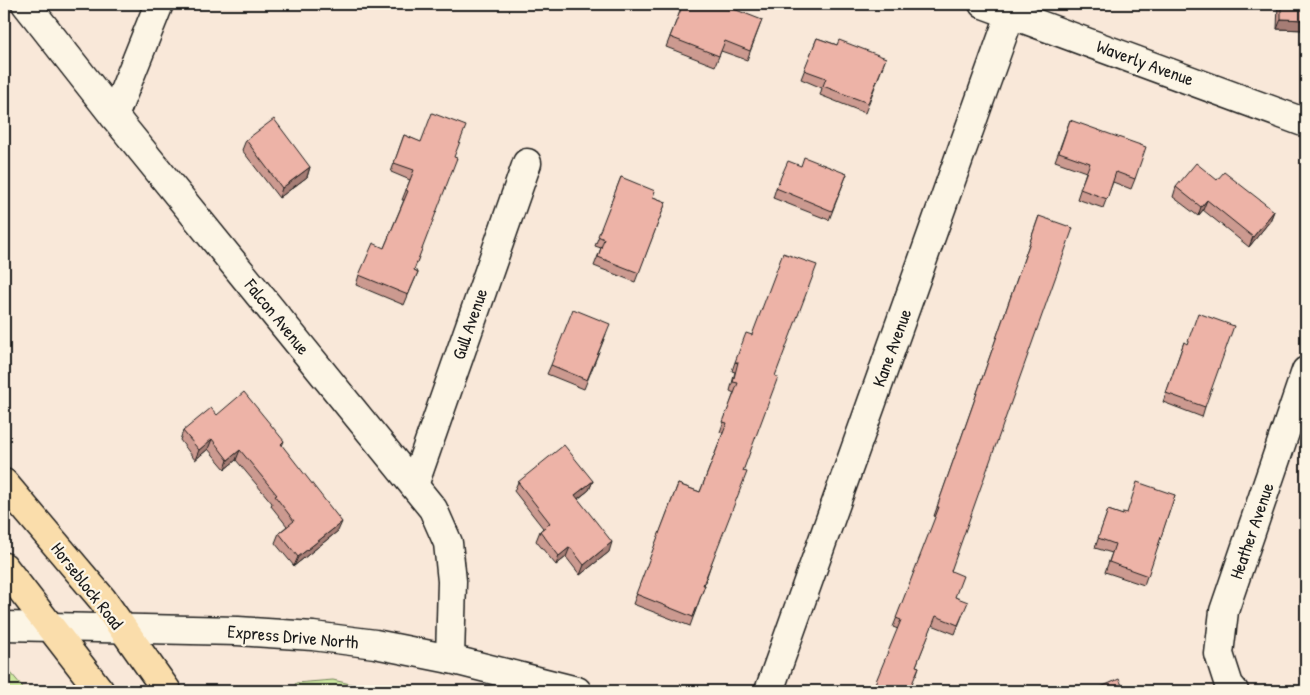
<svg xmlns="http://www.w3.org/2000/svg" width="1310" height="695" viewBox="0 0 1310 695" font-family="'Patrick Hand',sans-serif">
<style>
.green{fill:#cde89e;stroke:#74825d}
.lines{fill:none;stroke-linecap:round;stroke-linejoin:round}
.minor-casing{stroke:#1c1c1c;stroke-width:31}
.secondary-casing{stroke:#1c1c1c;stroke-width:31}
.primary-casing{stroke:#1c1c1c;stroke-width:31}
.minor{stroke:#fcf5e5;stroke-width:28}
.secondary{stroke:#fcf5e5;stroke-width:28}
.primary{stroke:#faddab;stroke-width:28}
.wall{fill:#cc9a90;stroke:#1c1c1c}
.shaded-wall{fill:#a67d75;stroke:#1c1c1c}
.building{fill:#edb3a7;stroke:#1c1c1c}
.labels{text-anchor:middle;stroke-width:4.5;stroke-linejoin:round;paint-order:stroke}
.street-label{font-size:18px;fill:#1c1c1c;stroke:#fcf5e5}
</style>
<rect width="100%" height="100%" fill="#f9e8d9"/>
<filter id="ink" filterUnits="userSpaceOnUse"><feTurbulence type="fractalNoise" baseFrequency=".02" numOctaves="2"/><feDisplacementMap in="SourceGraphic" scale="10" xChannelSelector="R" yChannelSelector="G"/><feConvolveMatrix kernelMatrix="1 2 1 2 8 2 1 2 1" color-interpolation-filters="sRGB"/></filter>
<g filter="url(#ink)">
<g class="green">
<polygon points="4,667 6,667 26,691 4,691"/>
<polygon points="333,680 381,691 291,691 296,683"/>
</g>
<g class="lines">
<defs>
<g id="minor">
<polyline points="26,4 114,116 433,509 448,543 452,581 450,659"/>
<polyline points="983,4 1306,123"/>
<polyline points="114,116 159,4"/>
<polyline points="414,485 527,163"/>
<polyline points="769,691 1014,4"/>
<polyline points="1234,691 1229,685 1219,654 1224,611 1306,371"/>
</g>
<polyline id="secondary" points="4,626 238,631 313,636 375,644 450,659 577,691"/>
<g id="primary">
<polyline points="4,483 102,599 167,691"/>
<polyline points="4,567 100,691"/>
</g>
</defs>
<use href="#minor" class="minor-casing"/>
<use href="#secondary" class="secondary-casing"/>
<use href="#primary" class="primary-casing"/>
<use href="#minor" class="minor"/>
<use href="#secondary" class="secondary"/>
<use href="#primary" class="primary"/>
</g>
<g class="wall">
<polygon points="683,4 762,20 747,60 721,51 715,66 666,47"/>
<polygon points="1278,4 1306,4 1306,30 1277,29"/>
<polygon points="817,38 837,45 886,58 865,113 820,95 822,88 801,79"/>
<polygon points="1070,120 1135,179 1131,189 1113,182 1103,208 1077,199 1086,172 1055,161"/>
<polygon points="404,135 454,157 414,270 418,272 404,305 356,285 359,275 384,248 404,200 402,200 410,180 391,172"/>
<polygon points="246,140 310,167 307,177 279,198 242,150"/>
<polygon points="801,166 847,174 829,220 773,198 776,188"/>
<polygon points="621,177 653,197 666,202 635,282 594,266 601,248 595,246"/>
<polygon points="1217,180 1274,211 1270,221 1249,247 1203,210 1198,216 1173,197 1176,187"/>
<polygon points="1039,216 951,571 955,597 964,611 955,634 932,625 916,666 919,667 916,676 898,629 893,627 936,517 934,516"/>
<polygon points="606,334 584,389 547,374 551,365"/>
<polygon points="1184,342 1205,407 1202,417 1163,402"/>
<polygon points="735,362 775,376 704,585 705,585 690,626 633,604 678,484 700,492 723,433 720,432 734,393 730,391 735,372 732,371"/>
<polygon points="217,415 284,441 282,446 338,531 294,566 275,543 279,533 287,526 271,506 272,503 236,460 225,469 208,449 195,460 180,440 183,431"/>
<polygon points="593,481 589,490 578,499 609,552 580,575 566,557 556,565 536,541 540,531 543,528 514,491 518,482"/>
<polygon points="1175,495 1144,585 1105,572 1112,553 1095,548 1108,510 1122,515 1127,513"/>
</g>
<g class="shaded-wall">
<polygon points="1281,19 1306,20 1306,30 1277,29"/>
<polygon points="310,167 307,177 279,198 282,188"/>
<polygon points="1207,200 1203,210 1198,216 1201,207"/>
<polygon points="1274,211 1270,221 1249,247 1253,237"/>
<polygon points="212,439 208,449 195,460 199,450"/>
<polygon points="240,450 236,460 225,469 228,460"/>
<polygon points="593,481 589,490 571,504 575,495"/>
<polygon points="342,522 338,531 294,566 298,557"/>
<polygon points="612,542 609,552 580,575 584,565"/>
<polygon points="570,547 566,557 556,565 559,556"/>
</g>
<g class="building">
<polygon points="683,4 721,4 762,20 750,51 725,41 719,56 670,37"/>
<polygon points="1281,4 1306,4 1306,20 1281,19"/>
<polygon points="817,38 837,45 839,40 886,58 868,103 823,86 826,78 804,70"/>
<polygon points="432,113 466,126 454,157 457,158 414,270 418,272 408,295 359,275 373,243 384,248 408,191 406,190 414,170 394,163 404,135 421,142"/>
<polygon points="274,119 310,167 282,188 246,140"/>
<polygon points="1070,120 1146,147 1135,179 1116,172 1107,199 1080,189 1090,163 1059,152"/>
<polygon points="804,157 847,174 832,211 776,188 788,161 801,166"/>
<polygon points="1196,163 1217,180 1224,172 1274,211 1253,237 1207,200 1201,207 1176,187"/>
<polygon points="621,177 655,191 653,197 666,202 639,273 598,257 604,239 598,236"/>
<polygon points="1039,216 1073,228 951,571 963,576 955,597 968,602 958,625 936,616 916,666 919,667 909,691 872,691 901,620 896,618 939,507 937,507"/>
<polygon points="783,253 817,265 775,376 778,377 743,471 747,472 703,585 705,585 693,617 636,594 678,484 700,492 727,423 723,422 738,383 733,382 738,362 735,362 746,333 752,335"/>
<polygon points="573,309 610,324 587,380 551,365"/>
<polygon points="1198,313 1234,326 1205,407 1166,393 1184,342 1187,344"/>
<polygon points="244,392 284,441 281,444 342,522 298,557 279,533 294,521 275,496 277,495 240,450 228,460 212,439 199,450 183,431 211,408 217,415"/>
<polygon points="564,445 593,481 575,495 612,542 584,565 570,547 559,556 540,531 550,523 518,482"/>
<polygon points="1137,482 1175,495 1148,576 1109,562 1115,544 1098,538 1108,510 1123,515 1123,512 1127,513"/>
<polygon points="1119,679 1125,691 1092,691"/>
</g>
</g>
<g class="labels">
<g class="street-label">
<text transform="translate(1145 63) rotate(20)" y="6">Waverly Avenue</text>
<text transform="translate(277 317) rotate(51)" y="6">Falcon Avenue</text>
<text transform="translate(470 324) rotate(-71)" y="6">Gull Avenue</text>
<text transform="translate(892 348) rotate(-70)" y="6">Kane Avenue</text>
<text transform="translate(1252 531) rotate(-71)" y="6">Heather Avenue</text>
<text transform="translate(87 586) rotate(52)" y="6">Horseblock Road</text>
<text transform="translate(293 637) rotate(5)" y="6">Express Drive North</text>
</g>
</g>
<rect width="1310" height="695" fill="none" stroke="#fcf5e5" stroke-width="20"/>
<rect x="10" y="10" width="1290" height="675" fill="none" stroke="#1c1c1c" stroke-width="2" filter="url(#ink)"/>
</svg>
